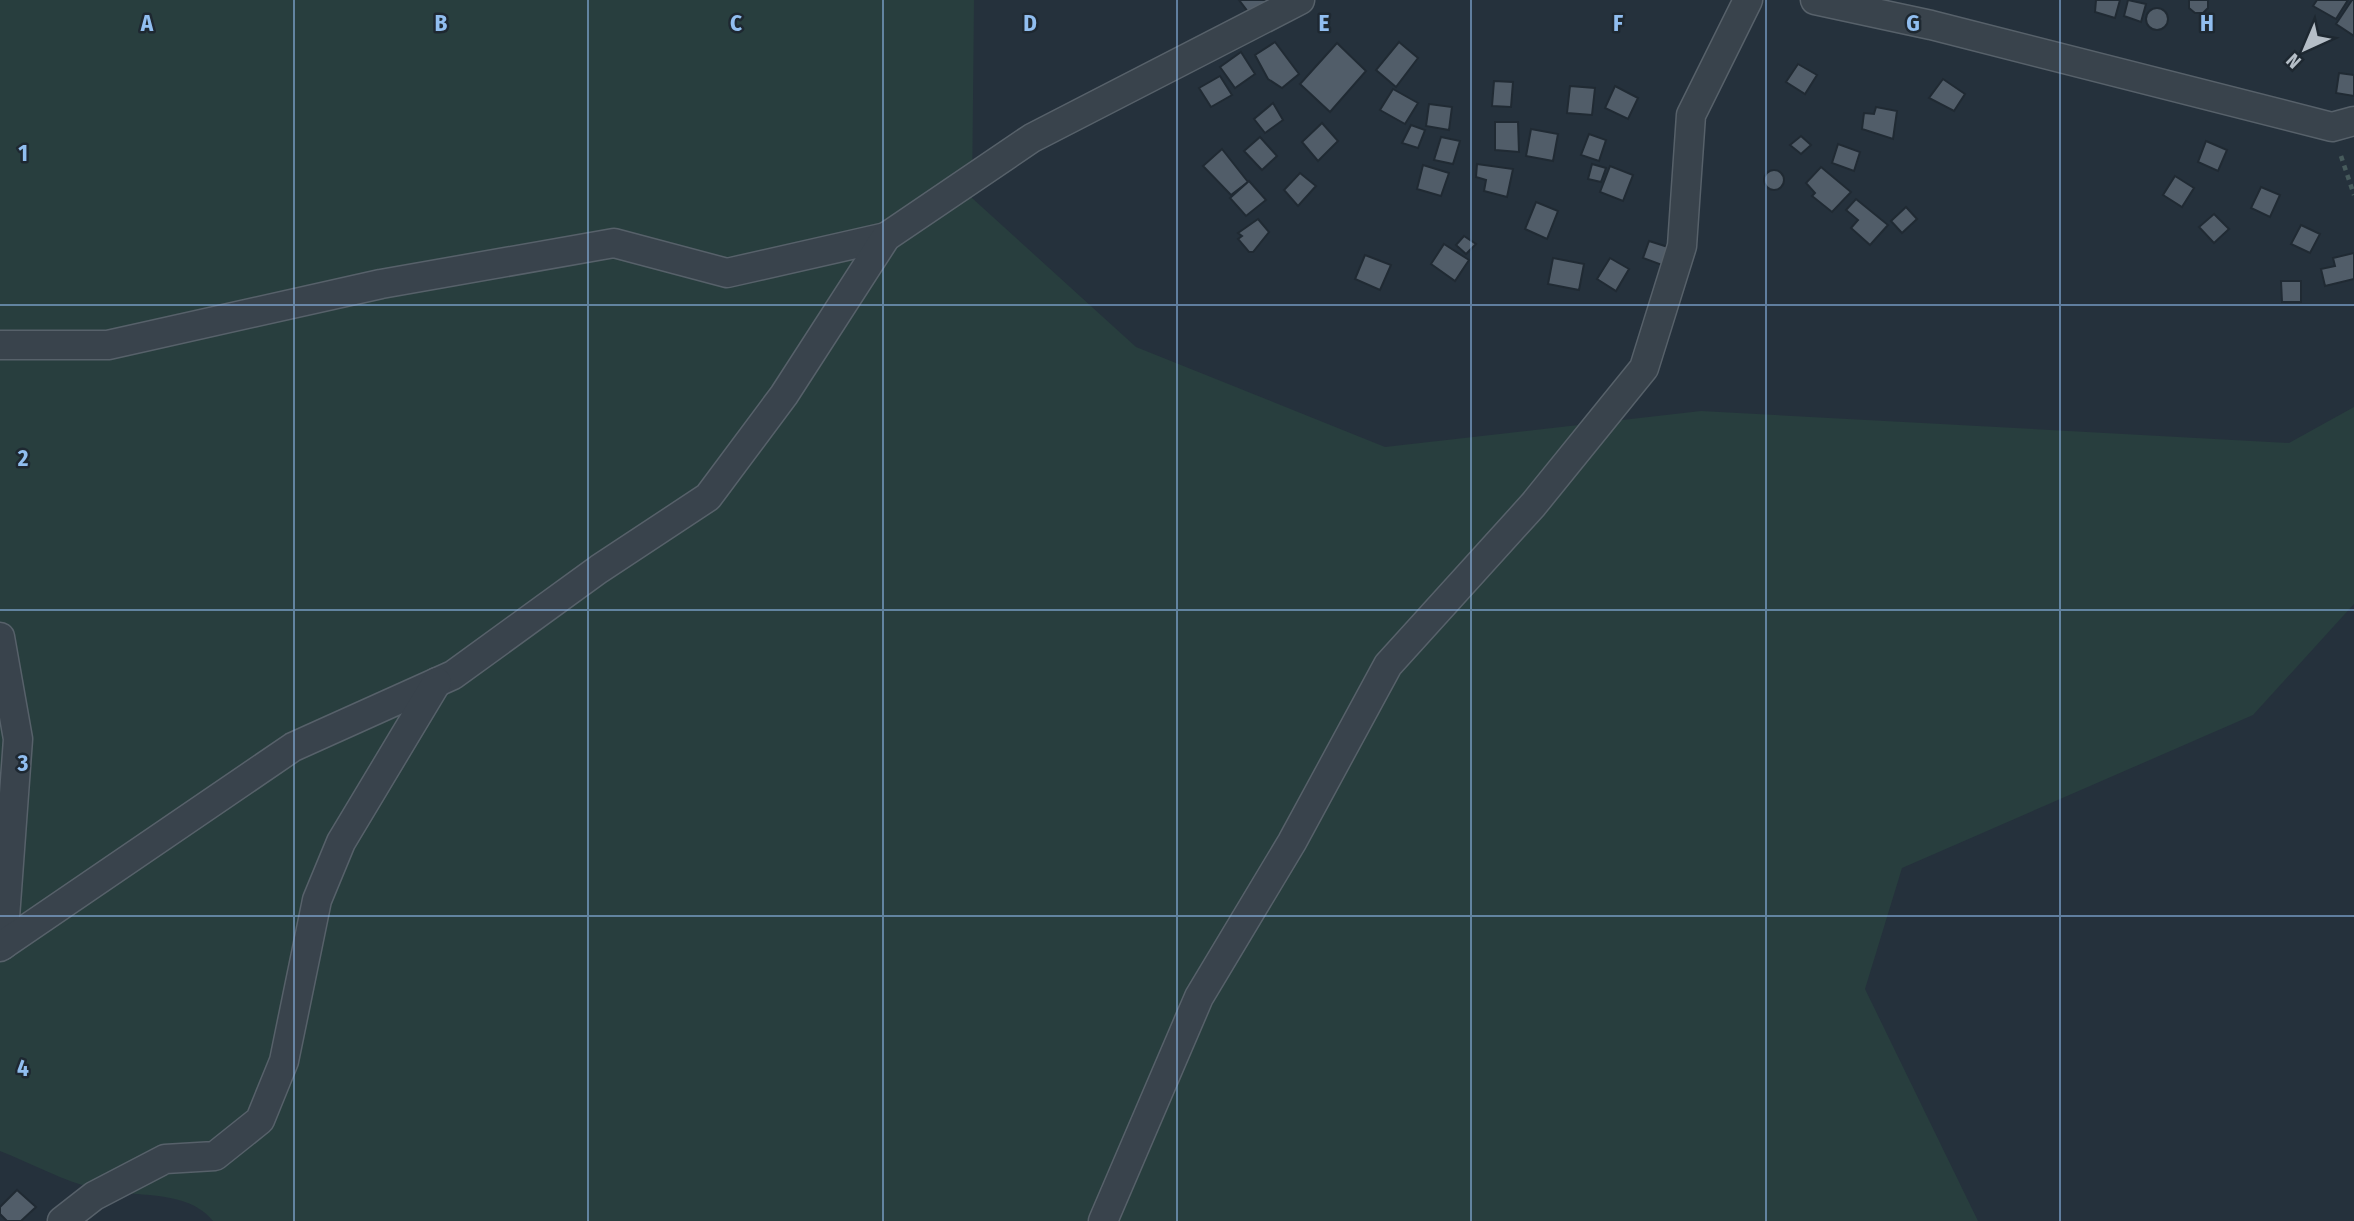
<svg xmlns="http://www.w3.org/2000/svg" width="2354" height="1221" viewBox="0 0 2354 1221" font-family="'Fira Sans Condensed',sans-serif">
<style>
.green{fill:#283e3e}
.building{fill:#515d69;stroke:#202a33;stroke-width:2}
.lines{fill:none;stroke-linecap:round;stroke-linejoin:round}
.street-casing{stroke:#57616a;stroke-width:31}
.path{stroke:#475b5c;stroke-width:4.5;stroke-dasharray:5 5;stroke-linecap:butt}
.street{stroke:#39434c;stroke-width:28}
.grid{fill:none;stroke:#91bef0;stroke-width:2;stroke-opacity:0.55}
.grid-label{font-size:23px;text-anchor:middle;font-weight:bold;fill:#91bef0;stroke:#1e2831;stroke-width:5;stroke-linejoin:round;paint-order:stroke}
</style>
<rect width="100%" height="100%" fill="#25313c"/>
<path class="green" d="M0 0H974L972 198 1136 347 1385 447 1701 411 2289 443 2354 407V604L2253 715 1902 868 1865 989 1978 1221H213C187 1188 132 1198 96 1189 63 1181 31 1163 0 1151Z"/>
<g class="building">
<polygon points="1239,0 1267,0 1270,3 1252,17"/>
<polygon points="2096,0 2120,0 2115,18 2095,12"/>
<polygon points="2128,0 2146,4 2141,22 2124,16"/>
<polygon points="2189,0 2208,0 2208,8 2203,13 2195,13 2189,8"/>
<polygon points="2317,0 2348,0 2336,19 2313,6"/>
<polygon points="2352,0 2354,0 2354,36 2336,24"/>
<circle cx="2157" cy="19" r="11"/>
<polygon points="1275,42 1299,74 1282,88 1268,79 1255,55"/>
<polygon points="1399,42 1418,58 1396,87 1376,70"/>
<polygon points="1337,43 1366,71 1330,112 1300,84"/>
<polygon points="1241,52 1255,74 1235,88 1220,67"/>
<polygon points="1798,64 1817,75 1805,94 1786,82"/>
<polygon points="2339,73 2354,75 2354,96 2336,93"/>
<polygon points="1220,76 1232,95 1211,107 1199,88"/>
<polygon points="1943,79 1965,94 1954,111 1929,98"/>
<polygon points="1494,81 1513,82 1511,107 1492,106"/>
<polygon points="1570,86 1595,88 1592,115 1567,113"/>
<polygon points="1615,86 1638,98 1628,119 1605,108"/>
<polygon points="1393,89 1418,103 1405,124 1380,110"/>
<polygon points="1273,103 1283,120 1265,133 1254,119"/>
<polygon points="1429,104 1452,107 1449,130 1426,126"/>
<polygon points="1876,107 1897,111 1893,139 1862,129 1864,113 1874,114"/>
<polygon points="1495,122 1518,122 1519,152 1495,150"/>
<polygon points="1322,123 1338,141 1318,161 1302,142"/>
<polygon points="1411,125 1425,130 1418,148 1402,143"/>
<polygon points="1531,129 1558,134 1553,161 1526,156"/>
<polygon points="1589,134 1606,140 1599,161 1581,155"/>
<polygon points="1801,136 1811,145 1801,154 1790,145"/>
<polygon points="1260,137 1277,156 1262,170 1244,151"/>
<polygon points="1441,137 1460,141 1453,164 1434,160"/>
<polygon points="2206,141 2227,150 2218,171 2198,162"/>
<polygon points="1838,144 1860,152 1854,171 1832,163"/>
<polygon points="1222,149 1248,182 1231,195 1203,166"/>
<polygon points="1477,164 1513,169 1507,197 1484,191 1486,180 1476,177"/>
<polygon points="1592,164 1606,168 1601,182 1588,179"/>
<polygon points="1423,165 1449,173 1441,196 1417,189"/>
<polygon points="1610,166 1633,175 1623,201 1600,192"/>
<polygon points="1821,167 1851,192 1832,212 1812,196 1815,193 1806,183"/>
<circle cx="1774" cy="180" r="10"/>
<polygon points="1300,173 1316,186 1298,206 1284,190"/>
<polygon points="2175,176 2194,188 2182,207 2163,195"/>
<polygon points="1249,181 1266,200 1246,216 1230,198"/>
<polygon points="2261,187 2280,195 2270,217 2251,208"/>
<polygon points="1856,199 1888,225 1870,245 1851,228 1858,220 1846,210"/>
<polygon points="1536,202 1558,211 1547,239 1525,229"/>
<polygon points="1906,207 1917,219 1902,233 1891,221"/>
<polygon points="2214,214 2229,229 2214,243 2199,227"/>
<polygon points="1258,219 1269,232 1253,252 1249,252 1238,239 1242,236 1238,233"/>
<polygon points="2301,225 2320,234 2310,253 2291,244"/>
<polygon points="1464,236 1476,244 1466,254 1456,245"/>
<polygon points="1649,241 1668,247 1662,265 1643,258"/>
<polygon points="1444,244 1469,260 1455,281 1431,264"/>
<polygon points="2354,253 2354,279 2325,286 2321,269 2335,266 2333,258"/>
<polygon points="1365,255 1391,265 1380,290 1355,279"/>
<polygon points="1553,258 1584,264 1579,290 1548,284"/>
<polygon points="1610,258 1629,269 1616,291 1597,279"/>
<polygon points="2281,281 2301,281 2301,302 2282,302"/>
<polygon points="17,1190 36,1207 21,1221 7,1221 0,1214 0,1207"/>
</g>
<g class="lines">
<defs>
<g id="street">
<polyline points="1815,0 1931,25 2332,127 2354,121"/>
<polyline points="0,345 108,345 381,284 614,243 727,273 886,237"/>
<polyline points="0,637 18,739 3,945"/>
<polyline points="0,947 293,747 453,675 599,569 708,497 784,395 886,237 1032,138 1300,0"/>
<polyline points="62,1221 94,1196 165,1159 215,1156 260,1120 284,1061 317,900 341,842 437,682"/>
<polyline points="1103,1221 1199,997 1292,842 1388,665 1533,505 1644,368 1682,246 1691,115 1748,0"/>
</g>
</defs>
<use href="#street" class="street-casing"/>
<polyline class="path" points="2341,156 2354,195"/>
<use href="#street" class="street"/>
</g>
<path class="grid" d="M294 0V1221M588 0V1221M883 0V1221M1177 0V1221M1471 0V1221M1766 0V1221M2060 0V1221M0 305H2354M0 610H2354M0 916H2354"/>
<g class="grid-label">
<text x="147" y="31">A</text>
<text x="441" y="31">B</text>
<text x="736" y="31">C</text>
<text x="1030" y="31">D</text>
<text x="1324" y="31">E</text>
<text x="1618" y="31">F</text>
<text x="1913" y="31">G</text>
<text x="2207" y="31">H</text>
<text x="23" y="161">1</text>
<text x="23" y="466">2</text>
<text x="23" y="771">3</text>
<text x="23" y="1076">4</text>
</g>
<g transform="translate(2305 49) rotate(224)" stroke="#1e2831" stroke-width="5" paint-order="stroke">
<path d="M0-5L12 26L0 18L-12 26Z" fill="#b5bec7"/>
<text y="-10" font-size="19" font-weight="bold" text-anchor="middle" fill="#b5bec7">N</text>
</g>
</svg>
